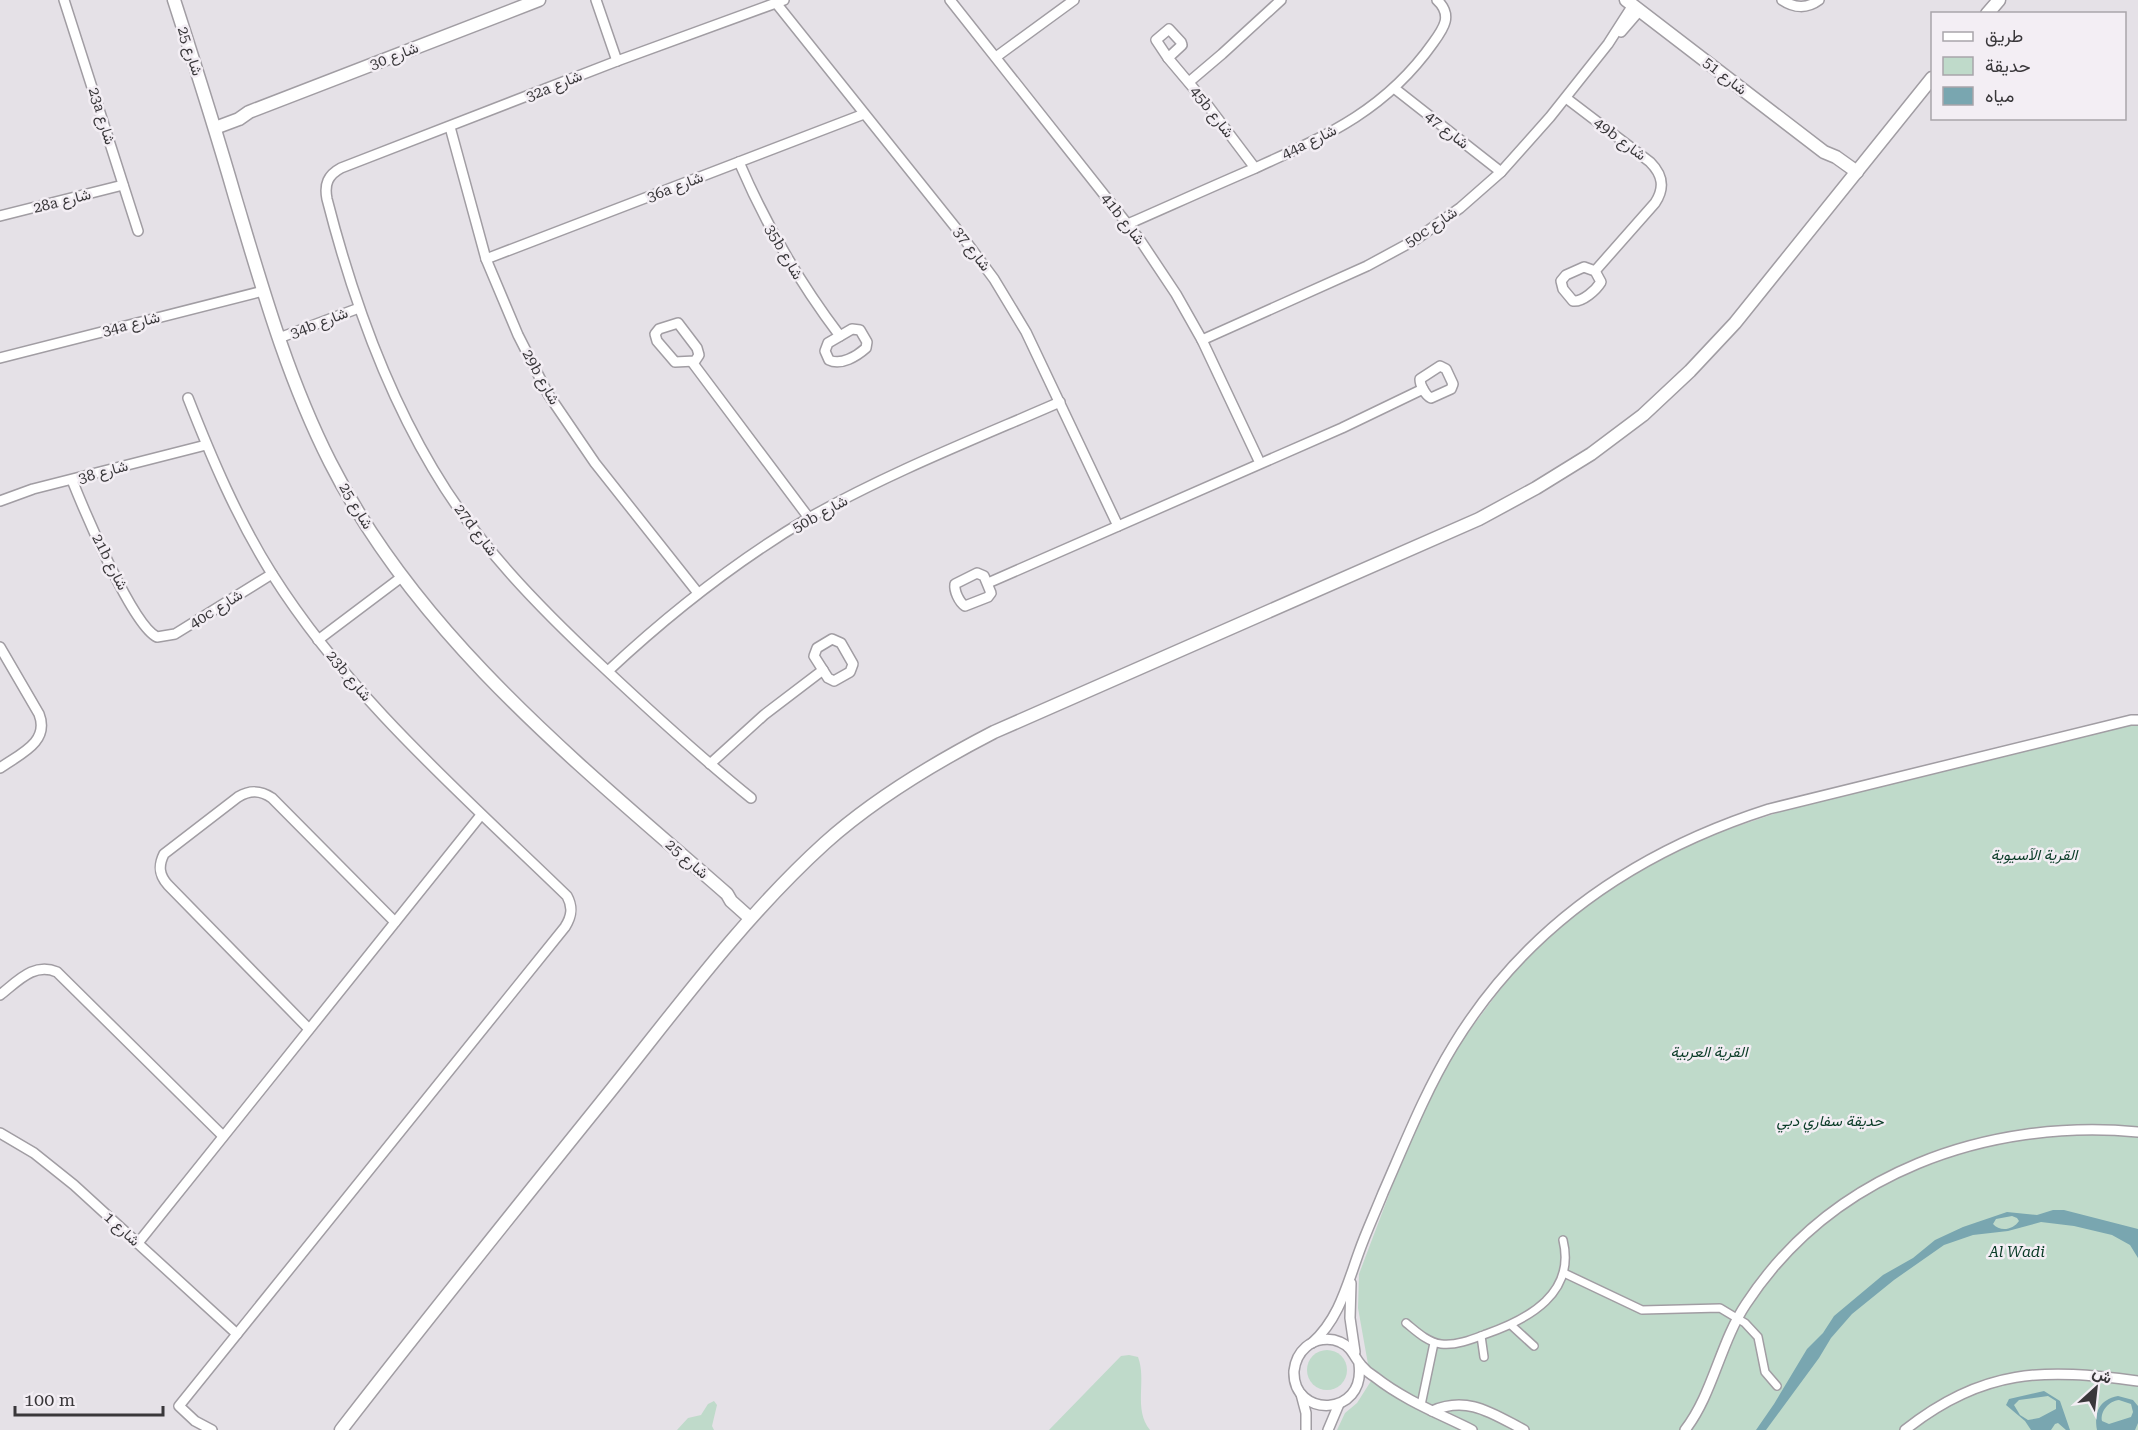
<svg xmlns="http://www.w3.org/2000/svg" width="2138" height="1430" viewBox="0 0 2138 1430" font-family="'Roboto Serif',Vazirmatn,serif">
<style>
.green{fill:#bfdaca}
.water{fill:#79a6b0;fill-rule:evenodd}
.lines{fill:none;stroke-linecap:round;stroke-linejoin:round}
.pedestrian-casing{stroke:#a19da3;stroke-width:10}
.minor-casing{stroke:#a19da3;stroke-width:12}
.tertiary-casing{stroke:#a19da3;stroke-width:15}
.pedestrian{stroke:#fff;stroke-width:7}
.minor{stroke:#fff;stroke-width:9}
.tertiary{stroke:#fff;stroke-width:12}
.labels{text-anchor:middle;stroke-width:5;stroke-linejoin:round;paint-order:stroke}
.street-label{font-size:15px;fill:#39373a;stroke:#f3eef4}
.park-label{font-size:15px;font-style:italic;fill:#093b26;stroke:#f3eef4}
</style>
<rect width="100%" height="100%" fill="#e5e1e7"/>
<g class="green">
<polygon points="2138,719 2138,1430 1337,1430 1345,1413 1357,1403 1371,1381 1358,1308 1359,1274 1424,1102 1455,1050 1511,975 1536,946 1567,919 1633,873 1700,836 1732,828 1807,803"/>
<circle cx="1327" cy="1370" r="20"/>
<path d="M1129 1355 1138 1357C1147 1380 1133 1409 1150 1430H1049L1121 1356Z"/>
<polygon points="714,1401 717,1405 712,1426 714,1430 677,1430 688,1418 701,1415 708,1404"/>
</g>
<g class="water">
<path d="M2053 1210H2064L2138 1229V1258L2130 1245 2112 1235 2074 1226 2041 1222 2008 1231 1973 1235 1944 1245 1894 1280 1852 1314 1831 1338 1819 1358 1766 1430H1756L1774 1404 1807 1349 1823 1333 1834 1316 1883 1275 1913 1258 1935 1240 1963 1227 2007 1212 2037 1215ZM2012 1216 2017 1218 2019 1221C2013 1230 2000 1232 1993 1224L1996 1219Z"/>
<path d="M2044 1391 2060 1401 2070 1430H2066L2058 1423 2055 1424 2051 1430H2031L2025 1421 2006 1405 2009 1399ZM2048 1396 2056 1401V1409L2039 1418 2028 1420 2020 1415 2014 1405 2019 1400Z"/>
<path d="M2118 1396 2133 1400 2138 1406V1423L2135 1430H2097C2094 1412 2099 1400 2118 1396ZM2119 1400 2131 1404 2133 1412 2131 1417 2109 1424 2102 1421C2100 1411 2109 1401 2119 1400Z"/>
</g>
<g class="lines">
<defs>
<g id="pedestrian">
<polyline points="1564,1273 1642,1310 1720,1308 1745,1323 1758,1337 1765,1372 1777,1386"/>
<path d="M1406 1323C1416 1331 1427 1342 1441 1344 1456 1346 1473 1339 1486 1334 1529 1319 1576 1293 1563 1240"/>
<polyline points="1511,1325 1534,1346"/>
<polyline points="1481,1336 1484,1357"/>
<polyline points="1421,1405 1434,1343"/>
</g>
<g id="minor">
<polyline points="64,0 138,231"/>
<polyline points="596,0 617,61"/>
<polyline points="950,0 1140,240 1176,294 1202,340 1260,463"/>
<path d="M1782 0C1794 8 1807 9 1819 0"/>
<polyline points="776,3 956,228 994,279 1026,332 1118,526"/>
<polygon points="1169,29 1181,42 1182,45 1168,58 1156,40"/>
<polyline points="1621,32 1640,10"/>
<polyline points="996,57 1074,0"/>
<polyline points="1168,58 1206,103 1255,168"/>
<polyline points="1189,82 1222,54 1281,0"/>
<polyline points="1394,88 1501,172"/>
<path d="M1566 98 1650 162C1663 175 1665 188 1655 203L1595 271"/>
<polyline points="450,127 486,259 518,335 548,394 595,463 698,593"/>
<path d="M739 162C766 225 799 282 840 336"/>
<polyline points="0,216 123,185"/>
<path d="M1128 224C1169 206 1211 187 1253 169 1326 136 1385 111 1433 43 1444 28 1453 15 1437 0"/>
<polyline points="486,259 864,114"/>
<path d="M1584 267 1595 271 1601 282C1596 290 1583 302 1573 301L1563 289 1561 281 1566 275Z"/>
<polygon points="678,323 697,348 699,355 695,361 675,362 657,341 655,334 659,329"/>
<path d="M852 329 860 330 867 342 866 348C857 356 841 366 829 360L825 351 828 343Z"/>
<polyline points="279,338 359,308"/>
<polyline points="1202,340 1367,266 1415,240 1460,208 1501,172 1550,117 1608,44 1633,5"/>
<polyline points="0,358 263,291"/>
<polyline points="692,362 809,518"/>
<path d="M1440 366 1446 369 1453 384 1451 389 1431 398C1425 395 1420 385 1420 379Z"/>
<path d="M188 398C212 459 237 518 272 574 351 699 462 794 567 896 573 907 572 916 565 927L179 1406 195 1421 212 1430"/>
<path d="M72 480C84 510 132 625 157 637L175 634 272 574"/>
<polyline points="0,501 33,489 206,445"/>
<path d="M977 573 984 576 991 593 988 597 965 606C959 602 954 591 955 584Z"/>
<polyline points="988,583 1342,428 1423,389"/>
<polygon points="832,639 841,643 853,664 850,672 834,681 828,678 814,656 817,648"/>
<polyline points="318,640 403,576"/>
<path d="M0 647 39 714C50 742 20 754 0 768"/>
<path d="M608 671C669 614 735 562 807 519 888 473 975 439 1060 402"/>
<polyline points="710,764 764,715 823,670"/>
<path d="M751 798C699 756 650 711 601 665 538 606 477 544 433 469 383 385 351 293 327 199 324 184 328 175 341 168L617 61 784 0"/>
<path d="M0 995C18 981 34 962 57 972L223 1136"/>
<path d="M309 1029 168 885C159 875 158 866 164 854L238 797C250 790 260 790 272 798L395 922"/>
<polyline points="0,1133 34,1153 74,1185 237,1334"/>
<polyline points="138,1243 481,815"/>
<polyline points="1351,1283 1350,1318 1355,1352"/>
<path d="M1312 1343C1339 1319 1347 1285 1359 1252 1366 1232 1375 1213 1383 1193 1405 1143 1425 1092 1453 1046 1526 926 1638 851 1769 809L2131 720H2138"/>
<path d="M1359 1364C1366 1418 1292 1418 1294 1371 1295 1362 1299 1353 1306 1347 1315 1339 1329 1337 1340 1342 1352 1347 1354 1357 1361 1365 1365 1370 1370 1374 1375 1377 1404 1400 1440 1414 1472 1430"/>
<polyline points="1301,1394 1306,1413 1306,1430"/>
<path d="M1432 1411C1468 1395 1493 1414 1524 1430"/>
<polyline points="1328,1430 1339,1404"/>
<path d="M1685 1430C1713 1394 1720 1343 1746 1304 1832 1173 1987 1118 2138 1132"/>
<path d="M1905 1430C1983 1368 2044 1368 2138 1381"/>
</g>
<g id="tertiary">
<path d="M174 0C195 65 216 131 235 197 262 287 287 377 330 462 419 638 581 766 727 894L731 901 750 918"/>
<polyline points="1626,0 1824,152 1836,157 1857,172"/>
<polyline points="1987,14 1999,0"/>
<polyline points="215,128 239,119 249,112 539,0"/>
<path d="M341 1430C426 1320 513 1212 600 1104 672 1015 740 920 825 843 875 798 934 763 994 732L1479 519 1536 488 1591 454 1643 415 1690 371 1735 323 1932 78"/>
</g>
</defs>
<use href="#pedestrian" class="pedestrian-casing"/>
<use href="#minor" class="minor-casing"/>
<use href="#tertiary" class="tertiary-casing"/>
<use href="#pedestrian" class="pedestrian"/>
<use href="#minor" class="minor"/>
<use href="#tertiary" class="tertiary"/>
</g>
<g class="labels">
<g class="street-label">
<text transform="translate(190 51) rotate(72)" y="5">شارع 25</text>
<text transform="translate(394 56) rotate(-21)" y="5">شارع 30</text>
<text transform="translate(1725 76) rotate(38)" y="5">شارع 51</text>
<text transform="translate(554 86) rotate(-22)" y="5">32a شارع</text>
<text transform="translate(1212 112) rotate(52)" y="5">45b شارع</text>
<text transform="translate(102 116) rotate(73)" y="5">23a شارع</text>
<text transform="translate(1447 130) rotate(38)" y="5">شارع 47</text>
<text transform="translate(1620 139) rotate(37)" y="5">49b شارع</text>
<text transform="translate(1309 142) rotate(-26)" y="5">44a شارع</text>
<text transform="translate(675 187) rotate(-21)" y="5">36a شارع</text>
<text transform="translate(62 201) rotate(-14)" y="5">28a شارع</text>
<text transform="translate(1123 219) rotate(52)" y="5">41b شارع</text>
<text transform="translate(1431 227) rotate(-34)" y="5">50c شارع</text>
<text transform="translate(972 249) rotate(53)" y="5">شارع 37</text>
<text transform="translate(784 252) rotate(60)" y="5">35b شارع</text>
<text transform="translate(319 323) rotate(-21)" y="5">34b شارع</text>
<text transform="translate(131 324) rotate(-14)" y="5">34a شارع</text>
<text transform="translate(541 377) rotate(61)" y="5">29b شارع</text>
<text transform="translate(103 472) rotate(-15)" y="5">شارع 38</text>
<text transform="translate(356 506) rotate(59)" y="5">شارع 25</text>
<text transform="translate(820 514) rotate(-29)" y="5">50b شارع</text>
<text transform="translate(476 530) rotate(53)" y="5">27d شارع</text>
<text transform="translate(110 562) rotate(63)" y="5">21b شارع</text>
<text transform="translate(216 609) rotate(-32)" y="5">40c شارع</text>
<text transform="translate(349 676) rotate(50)" y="5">23b شارع</text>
<text transform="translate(687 859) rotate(41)" y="5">شارع 25</text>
<text transform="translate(122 1229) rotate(43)" y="5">شارع 1</text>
</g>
<g class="park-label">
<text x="2034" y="860">القرية الآسيوية</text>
<text x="1709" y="1057">القرية العربية</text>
<text x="1830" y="1126">حديقة سفاري دبي</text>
<text x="2017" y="1257">Al Wadi</text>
</g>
</g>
<rect x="1931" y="12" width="195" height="108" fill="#f3eef4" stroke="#a9a5aa" stroke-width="1.5"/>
<rect x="1943" y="32" width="30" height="9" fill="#ffffff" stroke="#a9a5aa" stroke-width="1.5"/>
<text x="1985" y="42" font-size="18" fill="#39373a">طريق</text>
<rect x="1943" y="57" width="30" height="18" fill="#bfdaca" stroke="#a9a5aa" stroke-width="1.5"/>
<text x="1985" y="72" font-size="18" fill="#39373a">حديقة</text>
<rect x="1943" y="87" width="30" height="18" fill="#79a6b0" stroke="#a9a5aa" stroke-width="1.5"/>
<text x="1985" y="102" font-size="18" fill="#39373a">مياه</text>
<g transform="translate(2096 1388) rotate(27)" stroke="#f3eef4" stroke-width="4.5" paint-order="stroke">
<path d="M0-4.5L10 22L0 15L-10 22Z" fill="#39373a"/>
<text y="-9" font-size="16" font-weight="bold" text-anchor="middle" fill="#39373a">ش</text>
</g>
<path d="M15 1406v9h148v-9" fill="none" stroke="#39373a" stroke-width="3"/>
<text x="24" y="1406" font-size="18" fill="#39373a" stroke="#f3eef4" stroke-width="4.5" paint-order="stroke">100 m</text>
</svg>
